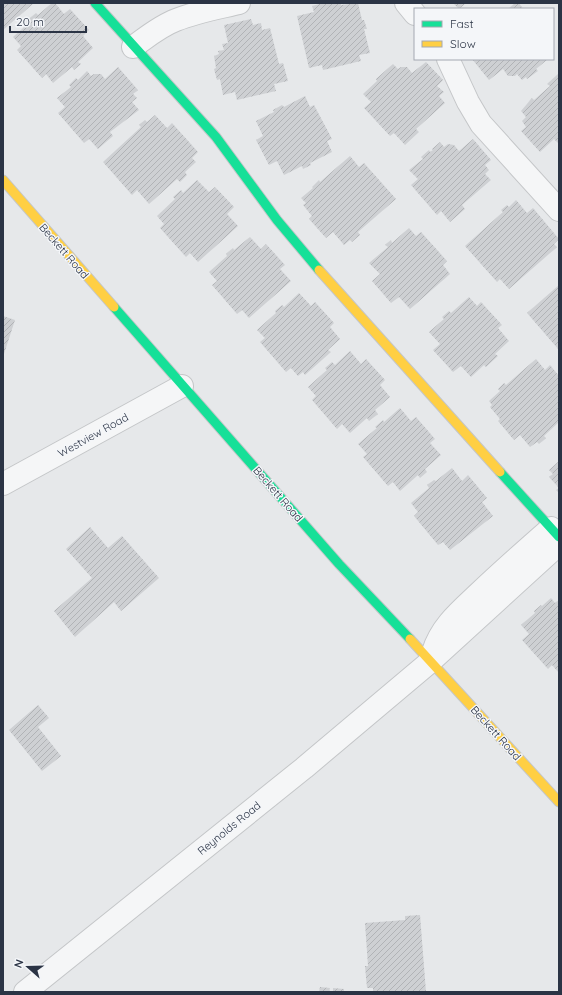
<svg xmlns="http://www.w3.org/2000/svg" width="562" height="995" viewBox="0 0 562 995" font-family="Quicksand,sans-serif">
<style>
.building{fill:url(#building-hatch)}
.lines{fill:none;stroke-linecap:round;stroke-linejoin:round}
.street-casing{stroke:#c4c6c8;stroke-width:24}
.fast-casing{stroke:#c4c6c8;stroke-width:11}
.slow-casing{stroke:#c4c6c8;stroke-width:11}
.street{stroke:#f5f6f7;stroke-width:22}
.fast{stroke:#16e098;stroke-width:9}
.slow{stroke:#ffcf43;stroke-width:9}
.labels{text-anchor:middle;stroke-width:3;stroke-linejoin:round;paint-order:stroke}
.street-label{font-size:11px;fill:#2b3445;stroke:#f4f6f9}
</style>
<defs>
<pattern id="building-hatch" width="6" height="6" patternUnits="userSpaceOnUse"><rect width="6" height="6" fill="#ced0d3"/><path d="M-1 1l2-2M0 6l6-6M5 7l2-2" fill="none" stroke="#b1b3b6"/></pattern>
</defs>
<rect width="100%" height="100%" fill="#e6e8ea"/>
<g class="building">
<polygon points="3,3 34,3 3,30"/>
<polygon points="52,3 55,3 64,14 70,9 89,30 83,36 93,48 78,62 81,64 74,70 72,67 53,83 46,74 42,78 17,50 21,46 13,37 31,21 29,19 36,13 38,15"/>
<polygon points="323,3 341,3 341,5 358,3 362,20 364,20 367,29 364,29 370,53 359,55 361,61 323,70 322,65 309,68 297,16 314,12 312,6"/>
<polygon points="453,3 466,3 459,9"/>
<polygon points="515,3 519,3 523,9 508,9"/>
<polygon points="251,19 253,25 261,23 262,30 270,28 279,64 283,63 288,81 274,84 276,91 237,100 235,92 223,95 220,79 217,80 214,69 216,68 214,56 219,54 218,51 224,50 222,44 228,43 224,25"/>
<polygon points="472,59 548,59 536,69 538,71 527,79 526,77 522,80 517,74 515,76 508,76 503,69 489,80"/>
<polygon points="426,62 443,80 437,86 444,92 439,96 445,103 416,129 419,132 405,145 394,133 390,136 364,108 371,102 363,94 377,81 376,79 393,64 398,69 401,67 407,67 412,73"/>
<polygon points="118,67 138,90 133,94 137,98 132,102 139,110 110,132 113,136 98,149 89,139 84,143 58,113 65,107 57,98 71,87 69,85 76,78 78,80 87,71 91,76 94,74 101,74 105,79"/>
<polygon points="559,73 559,144 554,139 540,152 521,131 526,127 522,121 526,117 521,111 532,98 534,100 550,86 547,84"/>
<polygon points="305,96 310,107 314,105 332,139 327,141 332,152 310,163 311,165 303,169 302,166 284,175 277,161 269,165 256,140 263,136 256,121 274,112 273,110 282,105 284,107"/>
<polygon points="155,115 167,128 172,123 198,152 192,158 196,162 185,172 187,175 180,182 177,179 149,204 137,190 132,195 103,162 141,127 139,125 145,120 147,122"/>
<polygon points="473,139 491,160 485,165 489,170 485,174 491,180 462,205 465,209 450,222 441,211 437,215 411,185 418,179 409,170 423,159 421,157 429,150 430,152 433,150 432,149 440,142 444,147 448,144 454,145 459,151"/>
<polygon points="350,156 359,167 364,163 396,199 358,232 360,235 352,242 350,240 344,245 333,232 326,238 309,219 312,216 303,205 306,203 301,198 313,188 312,187 319,180 320,182"/>
<polygon points="197,180 209,192 215,187 234,207 227,214 238,226 198,262 190,253 186,257 160,228 164,224 157,216 175,199 173,197 181,190 183,193"/>
<polygon points="516,200 527,213 533,208 559,239 554,244 557,247 509,289 500,279 497,282 465,246 503,212 501,210 507,205 509,207"/>
<polygon points="409,228 416,236 421,232 447,261 443,265 450,274 410,309 399,297 391,303 372,281 380,274 369,263 388,247 385,245 391,240 392,243"/>
<polygon points="250,237 261,249 266,244 285,265 280,269 291,281 249,318 242,310 237,314 212,285 217,281 209,272 227,256 226,254 233,248 234,250"/>
<polygon points="559,285 559,350 527,313"/>
<polygon points="299,293 311,306 315,302 334,323 330,327 340,339 328,350 331,352 305,375 303,372 298,376 291,368 286,372 260,342 265,338 257,330 276,313 275,311 282,305 284,307"/>
<polygon points="469,297 477,306 481,302 502,325 498,328 509,341 495,354 498,356 486,367 484,365 471,377 461,366 453,372 433,350 440,344 429,332 444,319 442,317 449,311 451,313"/>
<polygon points="3,316 15,320 3,357"/>
<polygon points="350,351 361,364 366,359 385,380 380,385 390,397 375,410 378,414 369,421 367,418 350,433 342,424 337,429 312,400 316,396 308,387 327,370 325,368 332,362 335,365"/>
<polygon points="536,359 545,370 550,365 559,376 559,422 544,436 546,438 539,444 537,442 530,447 520,435 514,440 498,421 500,419 490,407 492,405 489,401 500,391 498,389 504,383 506,385"/>
<polygon points="400,408 411,421 416,417 435,439 430,443 441,455 425,469 427,472 420,478 418,475 400,491 393,482 388,486 363,457 367,454 358,444 377,428 375,427 383,420 384,422"/>
<polygon points="559,461 559,493 556,490 559,488 549,477 553,474 549,470"/>
<polygon points="452,468 462,481 468,475 487,498 482,502 493,516 450,550 443,542 438,545 414,516 418,512 411,503 429,488 427,485 434,480 436,481"/>
<polygon points="90,527 108,548 122,536 159,578 121,611 114,602 75,637 54,611 92,578 66,549"/>
<polygon points="551,598 555,603 559,600 559,673 552,665 548,669 522,640 529,634 521,625 535,613 534,611 541,605 542,606"/>
<polygon points="38,705 49,718 38,727 61,756 42,771 9,730"/>
<polygon points="420,915 426,992 373,992 373,988 367,988 365,966 368,966 365,923 405,920 405,916"/>
<polygon points="320,987 330,988 329,992 319,992"/>
<polygon points="333,988 344,989 344,992 333,992"/>
</g>
<g class="lines">
<defs>
<g id="street">
<polyline points="406,3 415,14"/>
<path d="M133 47C147 37 160 26 176 20 196 12 218 8 239 3"/>
<polyline points="448,59 468,102 481,124 559,210"/>
<polyline points="3,484 182,386"/>
<path d="M433 652C441 626 461 610 480 592 503 570 527 549 551 528"/>
<polyline points="25,992 304,768 431,661 559,544"/>
</g>
<g id="fast">
<polyline points="95,3 216,137 277,220 319,270"/>
<polyline points="114,307 339,564 410,639"/>
<polyline points="500,472 559,537"/>
</g>
<g id="slow">
<polyline points="3,180 114,307"/>
<polyline points="319,270 500,472"/>
<polyline points="410,639 559,802"/>
</g>
</defs>
<use href="#street" class="street-casing"/>
<use href="#fast" class="fast-casing"/>
<use href="#slow" class="slow-casing"/>
<use href="#street" class="street"/>
<use href="#fast" class="fast"/>
<use href="#slow" class="slow"/>
</g>
<g class="labels">
<g class="street-label">
<text transform="translate(64 251) rotate(49)" y="4">Beckett Road</text>
<text transform="translate(93 435) rotate(-29)" y="4">Westview Road</text>
<text transform="translate(278 494) rotate(49)" y="4">Beckett Road</text>
<text transform="translate(496 733) rotate(48)" y="4">Beckett Road</text>
<text transform="translate(229 828) rotate(-39)" y="4">Reynolds Road</text>
</g>
</g>
<rect width="562" height="995" fill="none" stroke="#2b3445" stroke-width="8"/>
<rect x="414" y="8" width="140" height="52" fill="#f4f6f9" stroke="#a4a8b1"/>
<rect x="422" y="21" width="20" height="6" fill="#16e098" stroke="#a4a8b1"/>
<text x="450" y="28" font-size="12" fill="#2b3445">Fast</text>
<rect x="422" y="41" width="20" height="6" fill="#ffcf43" stroke="#a4a8b1"/>
<text x="450" y="48" font-size="12" fill="#2b3445">Slow</text>
<g transform="translate(28 967) rotate(290)" stroke="#f4f6f9" stroke-width="3" paint-order="stroke">
<path d="M0-3L7 15L0 10L-7 15Z" fill="#2b3445"/>
<text y="-6" font-size="11" font-weight="bold" text-anchor="middle" fill="#2b3445">N</text>
</g>
<path d="M10 26v6h76v-6" fill="none" stroke="#2b3445" stroke-width="2"/>
<text x="16" y="26" font-size="12" fill="#2b3445" stroke="#f4f6f9" stroke-width="3" paint-order="stroke">20 m</text>
</svg>
